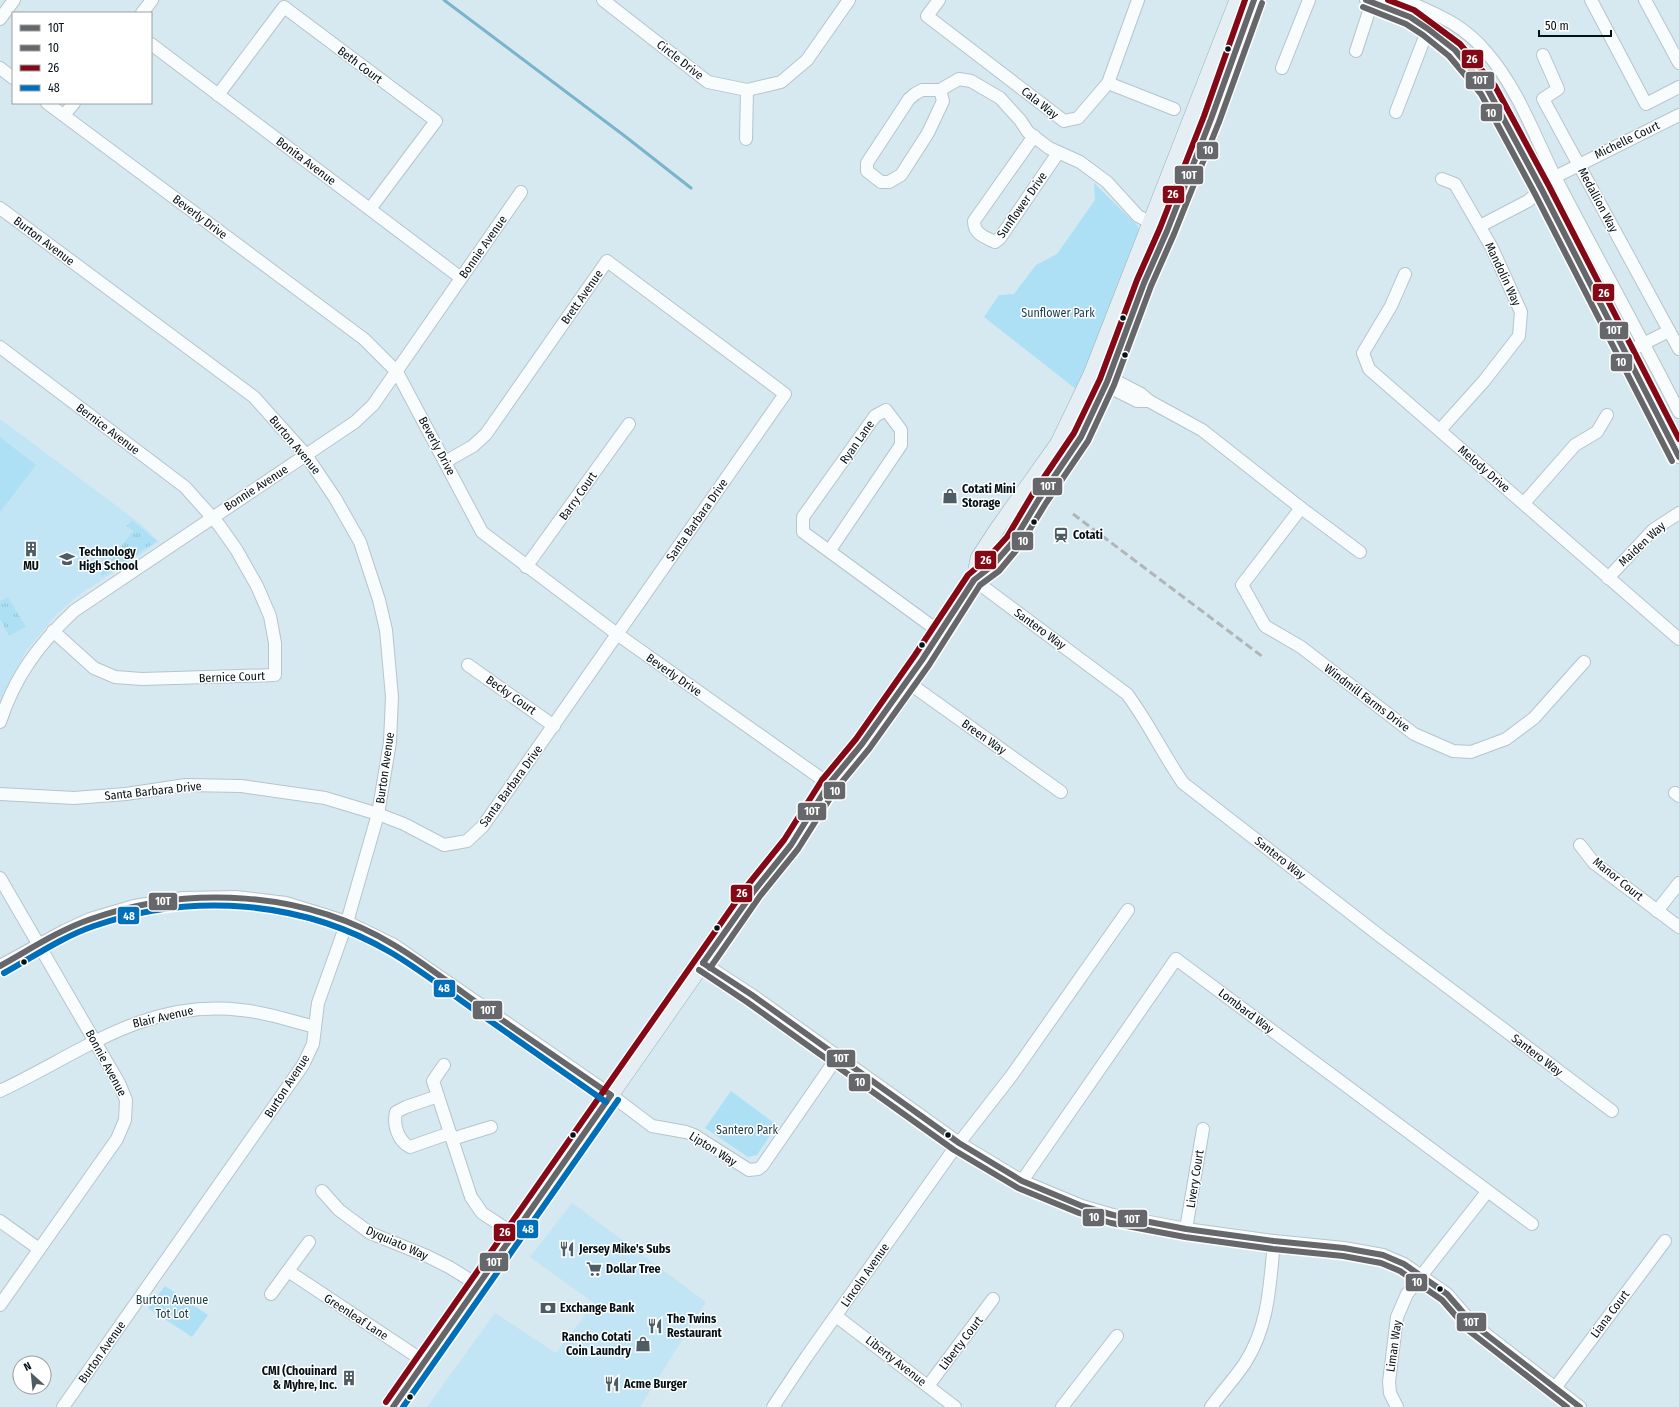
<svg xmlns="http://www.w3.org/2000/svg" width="1679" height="1407" viewBox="0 0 1679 1407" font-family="'Fira Sans Condensed',sans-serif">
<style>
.built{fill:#c2e5f5}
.grass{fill:url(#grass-tufts)}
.green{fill:#aee0f5}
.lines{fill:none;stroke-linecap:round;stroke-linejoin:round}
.stream{stroke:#78b4cb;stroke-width:3}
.minor-casing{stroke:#b5c5cb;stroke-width:14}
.major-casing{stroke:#9bb1ba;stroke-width:16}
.minor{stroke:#f9fcfd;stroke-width:12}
.major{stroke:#e5eff3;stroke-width:15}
.rail{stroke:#b1b5b7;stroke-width:3;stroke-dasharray:8 4;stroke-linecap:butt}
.bus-1-casing{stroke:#fff;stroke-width:9}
.bus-2-casing{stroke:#fff;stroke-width:9}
.bus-3-casing{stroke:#fff;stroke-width:9}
.bus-4-casing{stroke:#fff;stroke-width:9}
.bus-1{stroke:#65676a;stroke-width:6}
.bus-2{stroke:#65676a;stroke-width:6}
.bus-3{stroke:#840916;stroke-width:6}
.bus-4{stroke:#006fba;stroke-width:6}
.bus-dot{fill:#041117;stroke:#fff;stroke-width:1.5}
.labels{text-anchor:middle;stroke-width:3;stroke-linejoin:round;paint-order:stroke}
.street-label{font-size:12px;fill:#041117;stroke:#fff}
.park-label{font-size:12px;fill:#1a3e4c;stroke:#fff}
.poi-label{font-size:12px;font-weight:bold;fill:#041117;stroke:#fff;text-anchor:start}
.line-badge{stroke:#fff;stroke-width:1.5}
.badge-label{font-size:11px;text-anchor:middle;font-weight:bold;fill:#fff}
</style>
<defs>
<pattern id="grass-tufts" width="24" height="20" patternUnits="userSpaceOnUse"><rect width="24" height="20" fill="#aee0f5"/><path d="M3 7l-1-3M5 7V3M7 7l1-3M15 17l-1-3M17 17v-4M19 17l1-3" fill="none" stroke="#94bfd1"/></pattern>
</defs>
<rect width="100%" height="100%" fill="#d6e8f0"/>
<g class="built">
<polygon points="0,419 141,524 159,542 76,597 56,615 26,651 0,701"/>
<polygon points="572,1203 706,1302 640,1407 427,1407 495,1313 556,1353 594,1303 530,1257"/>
</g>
<g class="grass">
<polygon points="132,520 157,541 103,576 100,574 133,531 127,526"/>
<polygon points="8,597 26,627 9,636 0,619 0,601"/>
</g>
<g class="green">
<polygon points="1094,183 1138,226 1140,235 1077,390 984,317 999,295 1014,294 1036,265 1057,254 1095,200"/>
<polygon points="0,437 36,465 0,512"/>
<polygon points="731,1091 777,1125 757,1155 748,1157 705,1128"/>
<polygon points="165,1286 208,1315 192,1337 148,1308"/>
</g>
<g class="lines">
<polyline class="stream" points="444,0 626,137 691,188"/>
<defs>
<g id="minor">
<polyline points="603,0 708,82 747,90 781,82 807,60 849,0"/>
<polyline points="939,0 927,16 1064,121 1078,118 1108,83 1174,109"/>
<polyline points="1366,0 1410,17 1428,29 1455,50 1488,90 1542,190 1679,457"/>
<path d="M1404 0C1438 15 1463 24 1487 53 1518 89 1534 135 1555 177 1596 256 1639 333 1679 412"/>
<polyline points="1591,0 1646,104 1679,87"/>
<polyline points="1645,0 1679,63"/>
<polyline points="142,13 152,0"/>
<polyline points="0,19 14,0"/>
<polyline points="151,44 461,278"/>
<polyline points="1356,51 1372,2"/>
<polyline points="1543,55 1558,89 1543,99 1679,349"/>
<polyline points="0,68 13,78"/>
<polyline points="1282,68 1309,0"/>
<polyline points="1108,83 1138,0"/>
<polyline points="940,90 943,101 928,133 901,175 889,182 881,182 867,171 867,163 909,99 915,94 922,90 940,90 959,79 971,81 1000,98 1020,120 1028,132 1049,148 1080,162 1107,182 1138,216 1167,231"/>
<polyline points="218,95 284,7 436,121 370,209"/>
<polyline points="47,103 364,339 397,372 482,532 617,634 829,784"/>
<polyline points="1396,112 1428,29"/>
<polyline points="64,115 74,103"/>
<path d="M1034 136 974 221C974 234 984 237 995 242L1000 238 1058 153"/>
<polyline points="746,139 747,90"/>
<polyline points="0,208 254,397 306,455 335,498 360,542 379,600 386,630 392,697 390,742 378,814 347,922 318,1003 313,1044 303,1065 63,1407"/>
<polyline points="1480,226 1528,201 1555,177 1679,115"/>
<polyline points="1405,274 1391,306 1363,353 1369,369 1679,639"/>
<polyline points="0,347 185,487 219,525 236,549 257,586 270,616 275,643 275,675 142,679 115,677 94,668 53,631"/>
<polyline points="1625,353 1669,331"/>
<polyline points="1091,374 1107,382 1117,391 1137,401 1149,401"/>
<polyline points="1107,382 1120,383 1141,394 1149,401 1202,430 1301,508 1360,552"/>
<polyline points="1440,430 1484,381 1519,336 1521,312 1492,248 1455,184 1442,179"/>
<polyline points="1524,503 1575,445 1597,432 1607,415"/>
<polyline points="1301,508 1242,585 1265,626 1301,647 1414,734 1453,751 1471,752 1506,739 1534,718 1584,662"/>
<polyline points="830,550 901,445 901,430 886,410 875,416 803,517 803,532 941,633"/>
<polyline points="526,567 629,424"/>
<polyline points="1608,578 1653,530 1679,513"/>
<path d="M974 580 1127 694C1148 722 1163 754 1183 783L1380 936 1612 1111"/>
<polyline points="468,665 554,726"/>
<polyline points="906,681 1061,792"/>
<path d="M0 722C15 676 39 644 74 611L355 422 373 405 521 192"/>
<polyline points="1675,793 1679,796"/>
<polyline points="0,794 74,798 126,794 186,785 241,786 325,798 378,814 404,824 444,845 467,841 483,826 785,394 607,261 486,434 473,446 445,462"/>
<polyline points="1580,845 1594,863 1679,927"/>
<polyline points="0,878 119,1083 126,1100 125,1120 117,1139 0,1305"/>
<polyline points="1657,911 1679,883"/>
<polyline points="703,963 752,995 959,1143 1022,1181 1082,1206 1113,1215 1186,1229 1274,1241 1344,1248 1383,1255 1404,1264 1447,1294 1474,1325 1580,1407"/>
<polyline points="0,966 64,931 90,919 134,906 183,898 236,897 286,903 347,922 394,945 611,1095 652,1126 686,1132 694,1135 749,1170 758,1169 762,1166 838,1056"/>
<polyline points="444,1065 433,1081 471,1197 482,1213 514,1234"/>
<path d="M0 1091C81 1053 145 999 241 1010 266 1012 291 1021 315 1027"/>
<path d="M438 1096 406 1107 396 1112C393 1125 398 1141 410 1147L450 1133"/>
<polyline points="452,1139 491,1127"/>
<polyline points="1022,1181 1176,959 1532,1224"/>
<polyline points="322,1191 339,1210 370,1233 427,1256 449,1267 478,1285"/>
<polyline points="0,1221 39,1249"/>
<polyline points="1186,1229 1203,1129"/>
<polyline points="288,1271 425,1362"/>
<polyline points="271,1294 309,1242"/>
<polyline points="836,1316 955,1407"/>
<polyline points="928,1386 993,1299"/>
<polyline points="1555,1388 1665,1241"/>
<polyline points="773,1407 807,1356 949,1156 1012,1075 1128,910"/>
<polyline points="1062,1407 1117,1336"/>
<path d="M1211 1407C1222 1392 1235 1378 1245 1363 1269 1326 1270 1283 1274 1241"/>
<polyline points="1397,1407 1390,1393 1389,1382 1397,1317 1407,1294 1487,1192"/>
</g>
<g id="major">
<polyline points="974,580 978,558 997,529 1058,443 1091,374 1237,0"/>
<polyline points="393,1407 754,891 791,845 829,784 862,744 922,660 974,580 993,565 1013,542 1039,499 1081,437 1107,382 1144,283 1167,231 1211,119 1254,0"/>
</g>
</defs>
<use href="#minor" class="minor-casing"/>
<use href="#major" class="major-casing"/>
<use href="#minor" class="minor"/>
<use href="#major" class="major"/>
<polyline class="rail" points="1073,514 1263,657"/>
<defs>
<g id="bus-1">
<polyline points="1366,0 1410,17 1428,29 1455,50 1488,90 1542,190 1679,457"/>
<polyline points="703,963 754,891 791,845 829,784 862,744 922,660 974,580 993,565 1013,542 1039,499 1081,437 1107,382 1144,283 1167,231 1211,119 1254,0"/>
<polyline points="703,963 752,995 959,1143 1022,1181 1082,1206 1113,1215 1186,1229 1274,1241 1344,1248 1383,1255 1404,1264 1447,1294 1474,1325 1580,1407"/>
<path d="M0 966C29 950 59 930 91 919 190 884 304 891 394 945 423 962 449 983 476 1002 521 1033 566 1064 611 1095L393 1407"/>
</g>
<g id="bus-2">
<polyline points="1363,7 1406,24 1423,35 1449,56 1481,94 1535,194 1672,461"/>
<polyline points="710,968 760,896 798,849 836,789 869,749 929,665 980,585 999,571 1019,547 1046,503 1088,441 1114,385 1151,286 1174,234 1219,122 1262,3"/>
<polyline points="699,970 747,1002 954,1150 1018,1188 1079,1213 1111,1223 1185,1237 1273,1249 1343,1256 1381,1263 1400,1271 1442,1300 1469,1331 1567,1407"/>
</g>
<g id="bus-3">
<polyline points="1388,0 1414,10 1460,44 1495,86 1549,186 1679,439"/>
<polyline points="386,1402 747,886 784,840 822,780 856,739 915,655 968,575 987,559 1007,537 1032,495 1074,433 1100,379 1137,280 1160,228 1204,116 1245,0"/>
</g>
<g id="bus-4">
<path d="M4 973C33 957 62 937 94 926 191 892 301 900 390 952 419 969 446 990 473 1009 518 1040 562 1071 606 1102"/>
<polyline points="403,1407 618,1100"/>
</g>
</defs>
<use href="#bus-1" class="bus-1-casing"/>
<use href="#bus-2" class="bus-2-casing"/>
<use href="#bus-3" class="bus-3-casing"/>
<use href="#bus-4" class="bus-4-casing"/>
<use href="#bus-1" class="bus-1"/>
<use href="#bus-2" class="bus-2"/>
<use href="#bus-3" class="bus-3"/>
<use href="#bus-4" class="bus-4"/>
</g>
<defs>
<symbol id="shop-bare" viewBox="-9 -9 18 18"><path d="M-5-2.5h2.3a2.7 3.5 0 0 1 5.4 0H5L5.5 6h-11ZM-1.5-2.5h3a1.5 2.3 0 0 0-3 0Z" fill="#4e5c63" stroke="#fff" stroke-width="2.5" paint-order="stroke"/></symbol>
<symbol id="station-bare" viewBox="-9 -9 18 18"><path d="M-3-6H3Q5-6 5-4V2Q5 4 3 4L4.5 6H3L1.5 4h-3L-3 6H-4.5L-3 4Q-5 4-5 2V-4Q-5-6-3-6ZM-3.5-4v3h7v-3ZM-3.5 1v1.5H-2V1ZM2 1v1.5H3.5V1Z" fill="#4e5c63" stroke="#fff" stroke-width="2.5" paint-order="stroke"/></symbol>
<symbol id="building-bare" viewBox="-9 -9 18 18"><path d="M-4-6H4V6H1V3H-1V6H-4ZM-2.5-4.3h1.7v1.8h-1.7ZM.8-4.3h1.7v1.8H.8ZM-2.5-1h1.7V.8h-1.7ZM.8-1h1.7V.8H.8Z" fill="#4e5c63" stroke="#fff" stroke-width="2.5" paint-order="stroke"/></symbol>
<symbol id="school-bare" viewBox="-9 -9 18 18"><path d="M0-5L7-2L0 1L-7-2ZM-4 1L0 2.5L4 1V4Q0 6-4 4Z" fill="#4e5c63" stroke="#fff" stroke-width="2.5" paint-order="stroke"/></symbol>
<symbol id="restaurant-bare" viewBox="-9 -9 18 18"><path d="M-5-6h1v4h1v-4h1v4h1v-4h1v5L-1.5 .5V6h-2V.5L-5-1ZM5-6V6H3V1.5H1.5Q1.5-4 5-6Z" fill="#4e5c63" stroke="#fff" stroke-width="2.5" paint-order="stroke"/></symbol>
<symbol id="supermarket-bare" viewBox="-9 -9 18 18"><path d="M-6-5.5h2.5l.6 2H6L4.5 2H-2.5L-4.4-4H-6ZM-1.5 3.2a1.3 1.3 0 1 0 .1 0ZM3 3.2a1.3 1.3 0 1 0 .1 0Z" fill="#4e5c63" stroke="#fff" stroke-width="2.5" paint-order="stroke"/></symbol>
<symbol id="bank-bare" viewBox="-9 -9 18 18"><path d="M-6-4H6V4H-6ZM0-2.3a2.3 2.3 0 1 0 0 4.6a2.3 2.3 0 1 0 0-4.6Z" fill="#4e5c63" stroke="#fff" stroke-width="2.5" paint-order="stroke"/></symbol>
</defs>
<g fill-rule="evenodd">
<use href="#shop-bare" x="939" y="485" width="22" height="22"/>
<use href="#station-bare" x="1050" y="524" width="22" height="22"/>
<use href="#building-bare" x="20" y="538" width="22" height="22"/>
<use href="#school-bare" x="56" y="548" width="22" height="22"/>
<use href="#restaurant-bare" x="556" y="1238" width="22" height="22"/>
<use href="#supermarket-bare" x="583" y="1258" width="22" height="22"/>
<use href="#bank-bare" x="537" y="1297" width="22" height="22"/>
<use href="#restaurant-bare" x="644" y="1315" width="22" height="22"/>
<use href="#shop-bare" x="632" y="1333" width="22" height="22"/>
<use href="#building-bare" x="338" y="1367" width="22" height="22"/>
<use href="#restaurant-bare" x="601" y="1373" width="22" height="22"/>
</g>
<g class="bus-dot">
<circle cx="1228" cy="49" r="3.5"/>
<circle cx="1123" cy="318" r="3.5"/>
<circle cx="1125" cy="355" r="3.5"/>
<circle cx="1034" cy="522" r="3.5"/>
<circle cx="922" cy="645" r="3.5"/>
<circle cx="717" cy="928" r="3.5"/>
<circle cx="24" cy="962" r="3.5"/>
<circle cx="573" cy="1135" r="3.5"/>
<circle cx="948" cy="1135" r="3.5"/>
<circle cx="1440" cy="1289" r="3.5"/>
<circle cx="410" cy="1397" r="3.5"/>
</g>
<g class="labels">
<g class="street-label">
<text transform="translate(680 60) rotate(38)" y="4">Circle Drive</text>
<text transform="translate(360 65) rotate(37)" y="4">Beth Court</text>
<text transform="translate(1040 103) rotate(38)" y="4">Cala Way</text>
<text transform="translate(1627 140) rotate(-26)" y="4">Michelle Court</text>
<text transform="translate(306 161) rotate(37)" y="4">Bonita Avenue</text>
<text transform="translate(1598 200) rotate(62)" y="4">Medallion Way</text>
<text transform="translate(1022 205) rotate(-55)" y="4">Sunflower Drive</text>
<text transform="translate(200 217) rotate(37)" y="4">Beverly Drive</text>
<text transform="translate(44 241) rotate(37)" y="4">Burton Avenue</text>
<text transform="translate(483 247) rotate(-55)" y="4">Bonnie Avenue</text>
<text transform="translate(1503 274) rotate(65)" y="4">Mandolin Way</text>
<text transform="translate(582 297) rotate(-55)" y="4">Brett Avenue</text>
<text transform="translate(108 429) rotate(37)" y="4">Bernice Avenue</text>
<text transform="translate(857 442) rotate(-55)" y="4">Ryan Lane</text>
<text transform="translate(295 445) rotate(50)" y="4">Burton Avenue</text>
<text transform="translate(437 446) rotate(62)" y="4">Beverly Drive</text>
<text transform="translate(1484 469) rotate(41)" y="4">Melody Drive</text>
<text transform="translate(256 488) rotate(-33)" y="4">Bonnie Avenue</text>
<text transform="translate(578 496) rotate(-55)" y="4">Barry Court</text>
<text transform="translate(697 520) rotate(-55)" y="4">Santa Barbara Drive</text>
<text transform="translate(1642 544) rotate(-43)" y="4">Maiden Way</text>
<text transform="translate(1040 629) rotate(36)" y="4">Santero Way</text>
<text transform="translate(674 675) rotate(35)" y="4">Beverly Drive</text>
<text transform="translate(232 677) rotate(-2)" y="4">Bernice Court</text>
<text transform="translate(511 695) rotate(35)" y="4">Becky Court</text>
<text transform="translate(1367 698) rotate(37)" y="4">Windmill Farms Drive</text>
<text transform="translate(984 737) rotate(35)" y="4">Breen Way</text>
<text transform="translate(385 768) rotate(-82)" y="4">Burton Avenue</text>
<text transform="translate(511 786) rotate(-54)" y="4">Santa Barbara Drive</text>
<text transform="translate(153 791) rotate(-6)" y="4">Santa Barbara Drive</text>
<text transform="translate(1280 858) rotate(38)" y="4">Santero Way</text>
<text transform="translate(1618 879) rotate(39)" y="4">Manor Court</text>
<text transform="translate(1246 1011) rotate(37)" y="4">Lombard Way</text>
<text transform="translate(163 1017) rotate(-13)" y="4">Blair Avenue</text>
<text transform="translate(1537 1055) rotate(37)" y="4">Santero Way</text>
<text transform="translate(106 1063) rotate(62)" y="4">Bonnie Avenue</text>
<text transform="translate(287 1086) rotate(-57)" y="4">Burton Avenue</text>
<text transform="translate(713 1149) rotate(32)" y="4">Lipton Way</text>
<text transform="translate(1195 1179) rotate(-81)" y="4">Livery Court</text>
<text transform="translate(397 1243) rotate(24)" y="4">Dyquiato Way</text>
<text transform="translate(865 1275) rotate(-55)" y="4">Lincoln Avenue</text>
<text transform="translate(1610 1314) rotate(-53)" y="4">Liana Court</text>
<text transform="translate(356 1317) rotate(33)" y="4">Greenleaf Lane</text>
<text transform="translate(961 1343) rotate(-53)" y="4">Liberty Court</text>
<text transform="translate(1394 1346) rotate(-82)" y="4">Liman Way</text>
<text transform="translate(102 1352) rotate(-55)" y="4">Burton Avenue</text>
<text transform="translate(896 1361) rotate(38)" y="4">Liberty Avenue</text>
</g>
<g class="park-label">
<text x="1058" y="317">Sunflower Park</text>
<text x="747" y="1134">Santero Park</text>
<text x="172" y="1304">Burton Avenue<tspan x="172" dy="14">Tot Lot</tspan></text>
</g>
<g class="poi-label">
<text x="962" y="493">Cotati Mini<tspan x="962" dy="14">Storage</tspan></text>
<text x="1073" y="539">Cotati</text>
<text x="79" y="556">Technology<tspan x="79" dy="14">High School</tspan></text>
<text x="31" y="570" text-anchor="middle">MU</text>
<text x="579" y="1253">Jersey Mike's Subs</text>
<text x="606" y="1273">Dollar Tree</text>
<text x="560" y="1312">Exchange Bank</text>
<text x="667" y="1323">The Twins<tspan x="667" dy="14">Restaurant</tspan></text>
<text x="631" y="1341" text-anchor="end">Rancho Cotati<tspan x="631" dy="14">Coin Laundry</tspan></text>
<text x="337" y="1375" text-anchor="end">CMI (Chouinard<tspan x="337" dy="14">&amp; Myhre, Inc.</tspan></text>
<text x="624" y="1388">Acme Burger</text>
</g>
</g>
<g class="line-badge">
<rect x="1461" y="49" width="23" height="20" rx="4" fill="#840916"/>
<rect x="1465" y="71" width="30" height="19" rx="4" fill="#65676a"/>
<rect x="1480" y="103" width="23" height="19" rx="4" fill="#65676a"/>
<rect x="1196" y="141" width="23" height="19" rx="4" fill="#65676a"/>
<rect x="1174" y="165" width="30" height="20" rx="4" fill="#65676a"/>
<rect x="1162" y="185" width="23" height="19" rx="4" fill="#840916"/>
<rect x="1592" y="283" width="23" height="19" rx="4" fill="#840916"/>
<rect x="1599" y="321" width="30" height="19" rx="4" fill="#65676a"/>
<rect x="1610" y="353" width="23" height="19" rx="4" fill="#65676a"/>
<rect x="1032" y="477" width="31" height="19" rx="4" fill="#65676a"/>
<rect x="1011" y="531" width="23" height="20" rx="4" fill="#65676a"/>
<rect x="974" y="550" width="23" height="20" rx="4" fill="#840916"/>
<rect x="823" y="781" width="23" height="19" rx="4" fill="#65676a"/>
<rect x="797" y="802" width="30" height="19" rx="4" fill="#65676a"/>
<rect x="730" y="884" width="23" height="19" rx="4" fill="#840916"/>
<rect x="148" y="892" width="30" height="19" rx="4" fill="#65676a"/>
<rect x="117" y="906" width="23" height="19" rx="4" fill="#006fba"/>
<rect x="433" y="979" width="23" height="19" rx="4" fill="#006fba"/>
<rect x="472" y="1000" width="31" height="20" rx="4" fill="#65676a"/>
<rect x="826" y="1049" width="30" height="19" rx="4" fill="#65676a"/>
<rect x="848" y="1073" width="23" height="19" rx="4" fill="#65676a"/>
<rect x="1082" y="1208" width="23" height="19" rx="4" fill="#65676a"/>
<rect x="1117" y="1209" width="31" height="19" rx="4" fill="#65676a"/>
<rect x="516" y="1219" width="23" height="20" rx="4" fill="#006fba"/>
<rect x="493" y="1223" width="23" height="19" rx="4" fill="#840916"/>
<rect x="479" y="1252" width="30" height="20" rx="4" fill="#65676a"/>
<rect x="1405" y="1273" width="23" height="19" rx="4" fill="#65676a"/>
<rect x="1456" y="1312" width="31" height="20" rx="4" fill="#65676a"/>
</g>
<g class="badge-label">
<text x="1472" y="63">26</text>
<text x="1480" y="84">10T</text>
<text x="1491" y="117">10</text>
<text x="1208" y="154">10</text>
<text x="1189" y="179">10T</text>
<text x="1173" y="198">26</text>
<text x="1604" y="297">26</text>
<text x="1614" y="334">10T</text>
<text x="1621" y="366">10</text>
<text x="1048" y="490">10T</text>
<text x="1023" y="545">10</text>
<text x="986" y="564">26</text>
<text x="835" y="795">10</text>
<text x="812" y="815">10T</text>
<text x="742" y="897">26</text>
<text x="163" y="905">10T</text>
<text x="129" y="920">48</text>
<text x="444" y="992">48</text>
<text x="488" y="1014">10T</text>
<text x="841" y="1062">10T</text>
<text x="860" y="1086">10</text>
<text x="1094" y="1221">10</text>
<text x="1132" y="1223">10T</text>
<text x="528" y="1233">48</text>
<text x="505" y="1236">26</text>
<text x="494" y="1266">10T</text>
<text x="1417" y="1286">10</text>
<text x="1471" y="1326">10T</text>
</g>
<rect x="12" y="12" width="140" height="92" fill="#ffffff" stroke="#9ba0a2"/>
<rect x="20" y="25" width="20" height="6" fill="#65676a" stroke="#9ba0a2"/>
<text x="48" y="32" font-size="12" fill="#041117">10T</text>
<rect x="20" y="45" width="20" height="6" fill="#65676a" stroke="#9ba0a2"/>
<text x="48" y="52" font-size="12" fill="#041117">10</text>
<rect x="20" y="65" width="20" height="6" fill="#840916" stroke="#9ba0a2"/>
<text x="48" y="72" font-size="12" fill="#041117">26</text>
<rect x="20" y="85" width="20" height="6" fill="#006fba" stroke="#9ba0a2"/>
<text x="48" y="92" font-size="12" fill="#041117">48</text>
<g transform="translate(32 1375) rotate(333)"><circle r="19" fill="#ffffff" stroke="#9ba0a2"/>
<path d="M0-3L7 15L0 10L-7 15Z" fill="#4e5c63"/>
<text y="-6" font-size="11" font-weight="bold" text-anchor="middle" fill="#041117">N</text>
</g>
<path d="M1539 30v6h72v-6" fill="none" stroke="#041117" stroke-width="2"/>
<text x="1545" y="30" font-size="12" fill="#041117" stroke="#ffffff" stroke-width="3" paint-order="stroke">50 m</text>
</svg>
